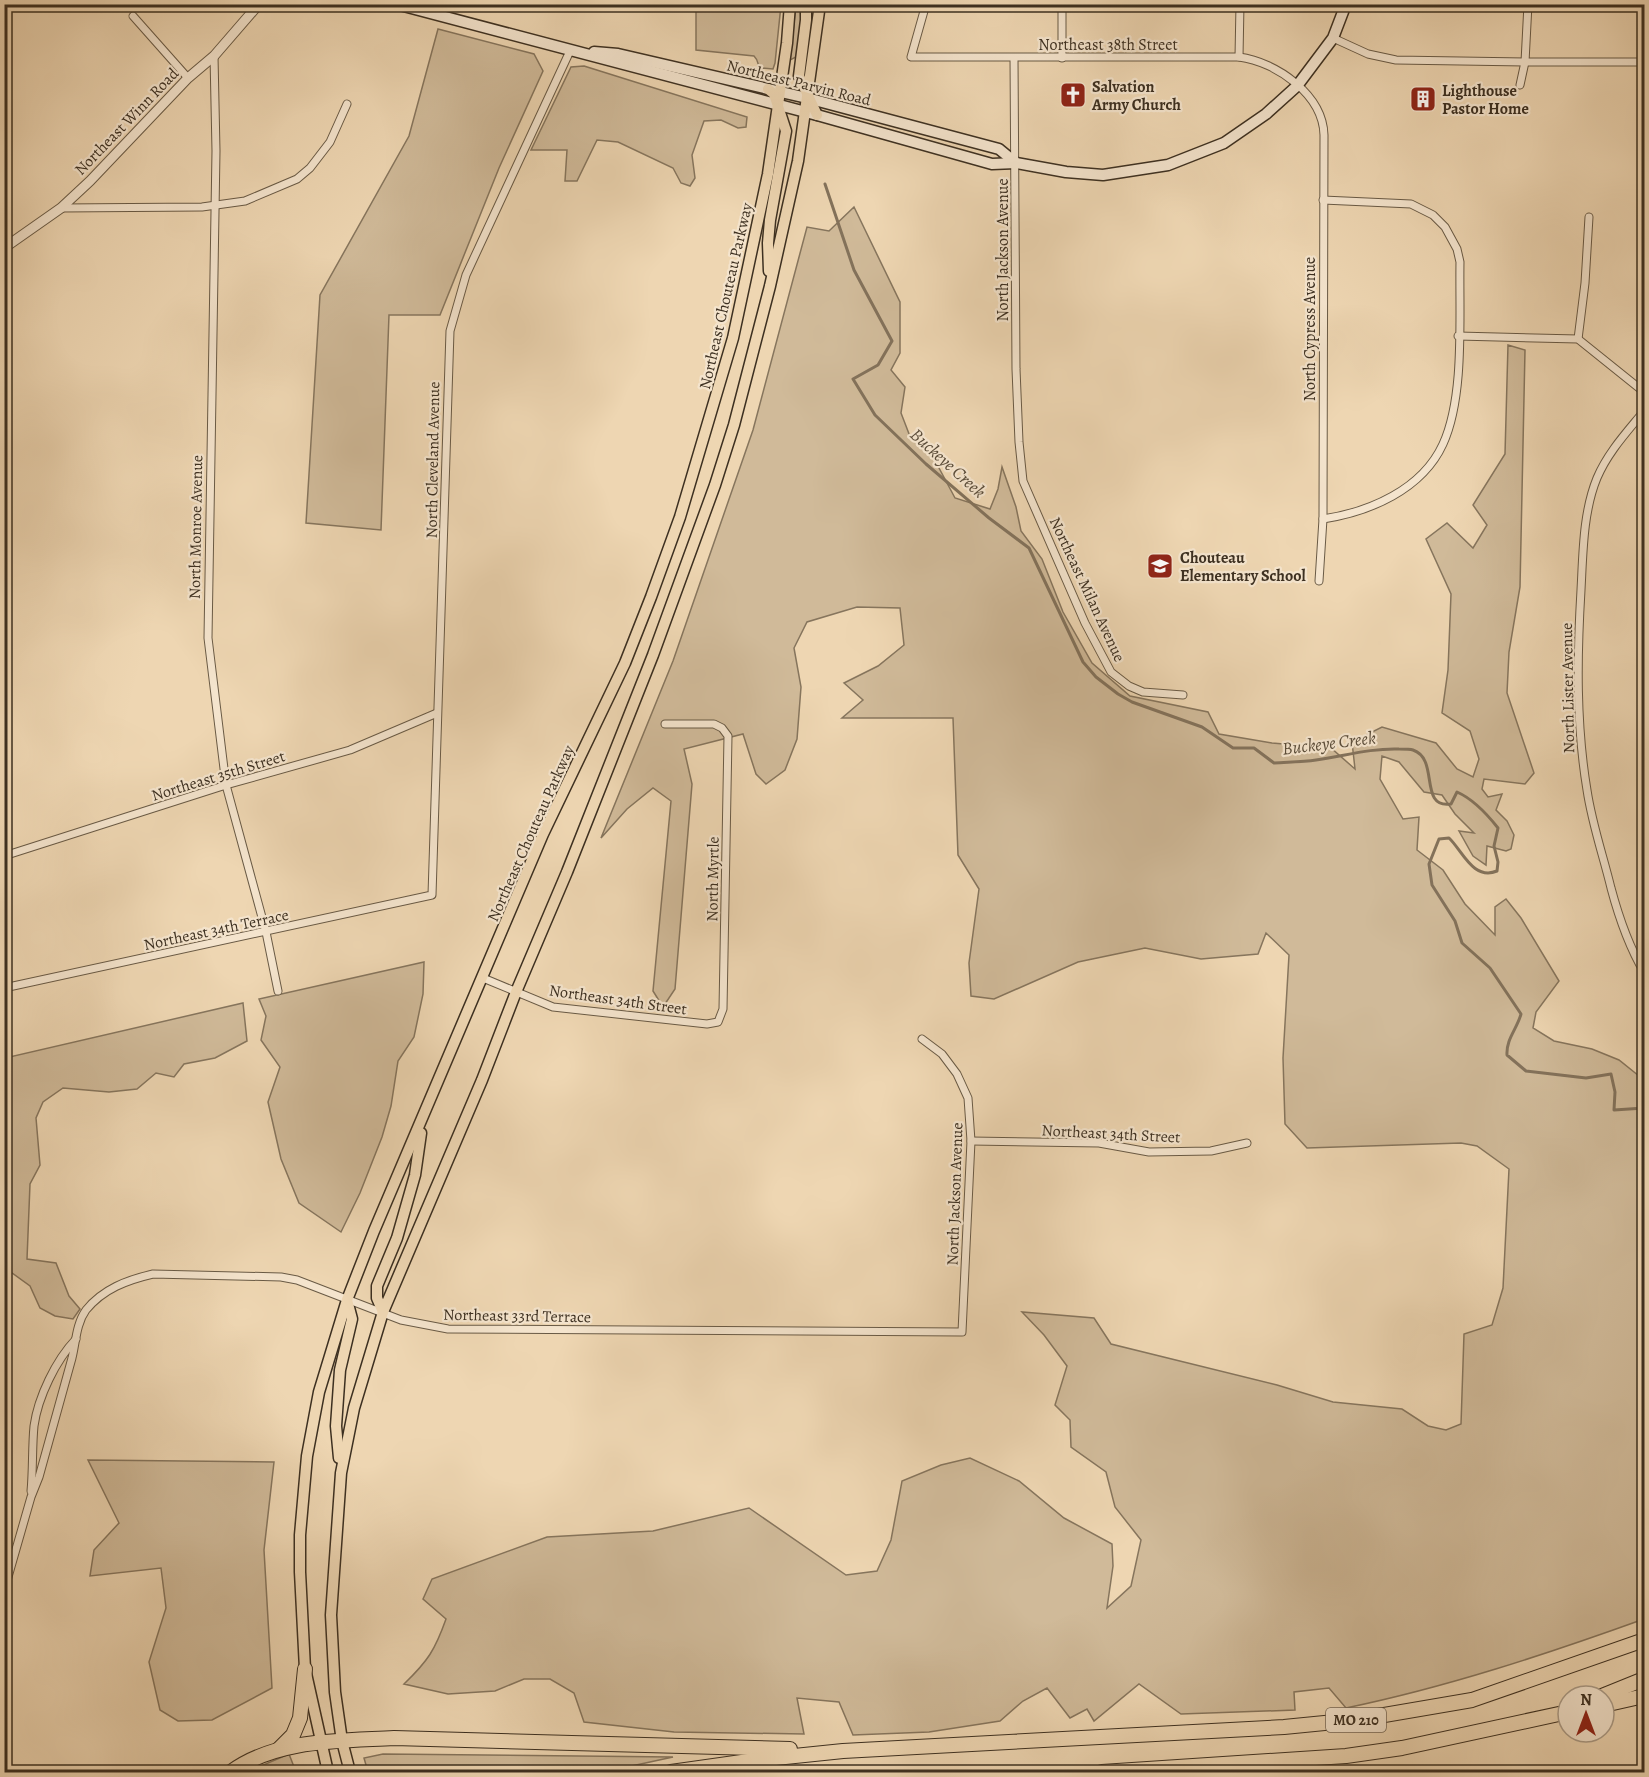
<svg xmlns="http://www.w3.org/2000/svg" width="1649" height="1777" viewBox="0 0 1649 1777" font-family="Alegreya,serif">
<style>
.green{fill:#d0ba99;stroke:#86755d;stroke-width:1.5}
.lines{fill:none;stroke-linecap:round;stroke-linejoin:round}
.stream{stroke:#83725b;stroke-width:3}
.minor-casing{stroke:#695a45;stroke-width:9}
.tertiary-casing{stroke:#695a45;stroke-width:11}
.secondary-casing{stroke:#3d3021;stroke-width:13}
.primary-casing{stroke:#3d3021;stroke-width:13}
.motorway-casing{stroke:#3d3021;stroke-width:16}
.minor{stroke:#f4e4cd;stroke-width:7}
.tertiary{stroke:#f4e4cd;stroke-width:9}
.secondary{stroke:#f4e4cd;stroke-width:10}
.primary{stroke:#eed6b2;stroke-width:10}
.motorway{stroke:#eed6b2;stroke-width:14}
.labels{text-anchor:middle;stroke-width:4.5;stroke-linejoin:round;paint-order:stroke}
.shield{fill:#f4e4cd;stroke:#746655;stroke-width:1.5}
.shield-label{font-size:15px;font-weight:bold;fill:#3d3021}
.street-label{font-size:16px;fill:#3d3021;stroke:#f4e4cd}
.poi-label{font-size:16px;font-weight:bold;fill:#3d3021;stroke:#f4e4cd;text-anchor:start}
.water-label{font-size:18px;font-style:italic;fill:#5a4c39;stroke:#f4e4cd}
</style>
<rect width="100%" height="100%" fill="#eed6b2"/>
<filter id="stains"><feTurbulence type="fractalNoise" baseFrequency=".00333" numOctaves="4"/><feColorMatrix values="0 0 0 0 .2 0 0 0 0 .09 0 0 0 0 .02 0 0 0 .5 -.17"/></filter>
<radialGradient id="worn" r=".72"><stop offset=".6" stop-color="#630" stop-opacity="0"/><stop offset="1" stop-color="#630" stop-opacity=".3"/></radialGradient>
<g class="green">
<path d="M696 5H781L775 63 773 69 762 68 761 78H750L751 76 757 74C759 66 759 61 754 56L696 50Z"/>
<polygon points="796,5 800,5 801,22 796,57 790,60"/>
<polygon points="438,29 534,54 543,71 499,168 440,315 389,315 381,530 306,523 320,295 409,136"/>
<polygon points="584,66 747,117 746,127 738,128 721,120 704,121 692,155 695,178 690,186 681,183 673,168 618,142 597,140 577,181 565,181 567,150 531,150 571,67"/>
<path d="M854 207 900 302V353L891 370 905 387 901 413 911 439 931 453 955 498 990 509 998 489 1002 467 1016 507 1021 531 1042 559 1063 612 1092 663 1130 696 1208 712 1219 734 1272 743 1331 748 1355 769 1352 742 1382 727 1436 743 1457 769 1473 777 1479 759 1470 731 1442 713 1448 670 1451 594 1426 539 1447 523 1473 548 1487 525 1473 505 1505 454 1508 345 1525 350 1520 587 1509 652 1507 693 1534 773 1525 784 1484 779 1482 789 1488 797 1502 794 1496 810 1507 821 1514 835 1511 849 1506 851 1487 846 1486 865 1473 856 1459 831 1474 833 1455 814 1442 795 1424 792 1399 762 1382 756 1380 779 1403 819 1419 817 1417 850 1443 870 1465 904 1495 935V907L1506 899 1521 918 1559 981 1536 1012 1533 1028 1554 1041 1592 1049 1619 1060 1644 1080V1619C1547 1654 1447 1687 1346 1708L1329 1688 1294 1692 1295 1710 1181 1714 1139 1684 1094 1721 1087 1709 1070 1718 1047 1688 1023 1701 1000 1721 929 1732 853 1735 839 1702 797 1698 804 1734 674 1732 584 1722 574 1693 550 1679H524L495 1691 448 1694 404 1684C428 1661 435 1650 446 1619L423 1599 432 1579 547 1537 653 1531 749 1508 846 1575 877 1571 891 1540 902 1481 941 1465 970 1458 1019 1481 1064 1518 1112 1544 1113 1566 1107 1608 1131 1586 1141 1540 1115 1507 1106 1472 1071 1447 1070 1420 1055 1405 1067 1366 1044 1335 1022 1312 1094 1318 1111 1344 1277 1385 1333 1402 1402 1409 1428 1426 1446 1430 1461 1424 1464 1334 1492 1325 1503 1288 1509 1169 1477 1146 1461 1143 1307 1148 1285 1124 1283 1058 1289 955 1266 933 1258 954 1201 959 1145 948 1078 962 994 999 971 996 969 963 979 889 958 855 953 718H842L863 700 844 683 878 666 904 645 900 608 857 607 807 622 794 648 801 687 797 739 785 770 766 784 756 774 743 734 684 749 692 784 675 989 663 1007 653 991 671 801 653 788 627 809 601 838 673 661 753 430 807 227 829 231Z"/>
<polygon points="424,962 423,994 414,1037 398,1061 391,1106 382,1137 360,1193 341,1232 299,1203 281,1159 268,1102 280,1067 261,1040 266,1016 259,999"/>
<polygon points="243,1003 247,1041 215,1058 184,1064 174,1077 156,1073 137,1089 109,1092 63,1088 43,1102 36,1118 40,1165 30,1184 27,1259 56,1263 69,1296 80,1309 73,1319 55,1316 40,1308 30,1286 12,1273 5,1272 5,1058"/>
<polygon points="88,1460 274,1462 264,1550 272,1688 212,1720 178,1721 160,1710 149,1662 166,1608 161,1568 90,1576 94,1550 119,1523"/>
<polygon points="289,1754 296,1772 247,1772"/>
<polygon points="383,1754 673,1757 604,1772 368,1772 364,1758"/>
</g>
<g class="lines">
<path class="stream" d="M825 184 854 270 892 341 878 365 853 379 875 415 926 464 989 518 1029 548 1083 662 1096 677 1118 694 1132 702 1202 727 1233 748H1254L1274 763C1288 762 1302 762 1316 760 1344 756 1371 748 1399 749 1403 749 1410 749 1413 750 1440 759 1418 809 1451 804L1457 792C1473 799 1487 814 1498 828L1494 846 1498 862 1497 871C1473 881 1462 850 1449 838L1439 839 1429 864 1432 885 1455 921 1462 943 1490 968 1521 1014C1517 1029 1506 1039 1507 1055L1526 1071 1586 1078 1611 1074 1615 1092 1614 1110 1644 1108"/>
<defs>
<g id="minor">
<path d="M926 4 911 57H1239C1277 62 1323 95 1324 135L1323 519 1319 581"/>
<polyline points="1062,4 1062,58"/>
<polyline points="133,16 188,78"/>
<polyline points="1333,38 1368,54 1396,60 1525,62 1644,62"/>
<polyline points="214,56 216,151 208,638 226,785 266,932 278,991"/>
<polyline points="1239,57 1240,4"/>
<polyline points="1014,58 1016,369 1019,442 1023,481 1085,623 1111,672 1129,686 1143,692 1183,695"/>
<polyline points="1520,85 1525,62 1528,4"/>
<polyline points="61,208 202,207 245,201 297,179 310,168 330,142 347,104"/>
<polyline points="1458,336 1578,339 1644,392"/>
<polyline points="1578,339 1585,283 1589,217"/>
<path d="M1644 411C1627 432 1608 452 1597 478 1583 512 1583 553 1581 590 1577 657 1576 724 1587 790 1592 824 1603 855 1611 888 1619 918 1628 945 1644 972"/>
<path d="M1323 519C1369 512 1422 490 1443 444 1465 396 1459 316 1460 262L1457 249 1445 227 1433 215 1411 204 1323 200"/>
<polyline points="4,856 226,785 350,750 437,713"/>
<polyline points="483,978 553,1007 707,1024 718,1022 723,1009 728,736 722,728 714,724 665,724"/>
<polyline points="4,988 432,895 450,331 466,275 570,51"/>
<polyline points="971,1141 1099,1143 1149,1152 1211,1151 1247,1143"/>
<path d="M31 1491C33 1470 32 1447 34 1426 38 1397 56 1360 76 1339"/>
<path d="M4 1591 31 1497 39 1477C50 1438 61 1398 72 1358 76 1342 76 1324 86 1310 103 1289 127 1280 153 1274L281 1277 297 1280 401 1320 448 1329 962 1332 971 1141 968 1098 957 1074 942 1054 922 1039"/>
</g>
<polyline id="tertiary" points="4,248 61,208 90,181 188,78 214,56 259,4"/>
<g id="secondary">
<polyline points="396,4 817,115 992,164 1016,163 1066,172 1103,175 1168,165 1224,143 1266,114 1297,86 1333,38 1346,4"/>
<polyline points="594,52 618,54 807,98 999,149 1016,163"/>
</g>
<g id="primary">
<polyline points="806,4 806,20 799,76 817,115"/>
<polyline points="768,89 774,94 786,131 770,220 768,243 769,271"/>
<polyline points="383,1312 377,1298 377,1286 397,1238 415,1175 421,1133"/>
<polyline points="339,1458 336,1426 340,1370 352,1319 347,1300"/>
<polyline points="328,1772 305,1669 300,1572 300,1535 307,1456 319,1392 347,1300 374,1231 543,834 625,663 651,597 680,517 733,338 768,174 787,43 790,4"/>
<polyline points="350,1772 342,1741 335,1692 331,1615 341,1473 354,1408 383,1312 482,1080 516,992 567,872 653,655 715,485 734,425 770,286 798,161 820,4"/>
</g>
<g id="motorway">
<polyline points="1602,1696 1644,1679"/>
<polyline points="1604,1705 1644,1696"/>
<polyline points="279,1749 293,1735 300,1718 305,1669"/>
<path d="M231 1772C276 1739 339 1741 394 1738L790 1749"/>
<polyline points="671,1772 756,1760 843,1751 1284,1727 1355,1720 1472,1700 1644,1640"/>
<polyline points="1102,1772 1346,1756 1402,1748 1568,1712"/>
</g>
</defs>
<use href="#minor" class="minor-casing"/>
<use href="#tertiary" class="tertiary-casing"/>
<use href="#secondary" class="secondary-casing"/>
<use href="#primary" class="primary-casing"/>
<use href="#motorway" class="motorway-casing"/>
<use href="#minor" class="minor"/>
<use href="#tertiary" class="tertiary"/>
<use href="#secondary" class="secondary"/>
<use href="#primary" class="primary"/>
<use href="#motorway" class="motorway"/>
</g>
<defs>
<symbol id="church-square" viewBox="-11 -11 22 22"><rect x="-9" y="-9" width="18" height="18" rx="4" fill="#8f2418" stroke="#f4e4cd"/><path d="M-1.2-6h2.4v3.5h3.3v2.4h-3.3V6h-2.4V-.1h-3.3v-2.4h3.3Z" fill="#fff"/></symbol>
<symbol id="building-square" viewBox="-11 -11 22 22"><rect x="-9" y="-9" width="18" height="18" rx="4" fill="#8f2418" stroke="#f4e4cd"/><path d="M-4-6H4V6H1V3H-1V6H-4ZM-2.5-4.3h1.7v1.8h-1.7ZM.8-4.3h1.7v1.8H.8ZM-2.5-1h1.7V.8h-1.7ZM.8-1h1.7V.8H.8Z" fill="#fff"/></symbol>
<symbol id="school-square" viewBox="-11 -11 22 22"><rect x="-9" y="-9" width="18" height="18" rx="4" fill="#8f2418" stroke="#f4e4cd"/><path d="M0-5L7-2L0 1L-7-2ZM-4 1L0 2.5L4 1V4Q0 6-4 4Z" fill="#fff"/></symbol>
</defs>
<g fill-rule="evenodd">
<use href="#church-square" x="1058" y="80" width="30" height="30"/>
<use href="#building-square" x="1408" y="84" width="30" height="30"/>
<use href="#school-square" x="1145" y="551" width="30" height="30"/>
</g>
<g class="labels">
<rect class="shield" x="1326" y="1708" width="60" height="24" rx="4.5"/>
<g class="shield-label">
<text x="1356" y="1725">MO 210</text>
</g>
<g class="street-label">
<text x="1108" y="50">Northeast 38th Street</text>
<text transform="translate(799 82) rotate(14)" y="6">Northeast Parvin Road</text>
<text transform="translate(126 121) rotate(-46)" y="6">Northeast Winn Road</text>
<text transform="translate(1002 250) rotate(-90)" y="6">North Jackson Avenue</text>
<text transform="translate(725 296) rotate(-77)" y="6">Northeast Chouteau Parkway</text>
<text transform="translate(1309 329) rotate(-90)" y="6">North Cypress Avenue</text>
<text transform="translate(432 460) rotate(-89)" y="6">North Cleveland Avenue</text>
<text transform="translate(195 527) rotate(-89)" y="6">North Monroe Avenue</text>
<text transform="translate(1088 589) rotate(65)" y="6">Northeast Milan Avenue</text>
<text transform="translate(1567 688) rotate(-91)" y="6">North Lister Avenue</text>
<text transform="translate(218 775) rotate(-17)" y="6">Northeast 35th Street</text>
<text transform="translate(530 833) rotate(-66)" y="6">Northeast Chouteau Parkway</text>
<text transform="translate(712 879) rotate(-89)" y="6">North Myrtle</text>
<text transform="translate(216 929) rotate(-12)" y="6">Northeast 34th Terrace</text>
<text transform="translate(618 999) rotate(8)" y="6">Northeast 34th Street</text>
<text transform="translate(1111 1133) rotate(3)" y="6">Northeast 34th Street</text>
<text transform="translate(954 1194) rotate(-88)" y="6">North Jackson Avenue</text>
<text transform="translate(517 1315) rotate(1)" y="6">Northeast 33rd Terrace</text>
</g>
<g class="poi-label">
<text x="1092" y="92">Salvation<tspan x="1092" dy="18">Army Church</tspan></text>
<text x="1442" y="96">Lighthouse<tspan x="1442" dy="18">Pastor Home</tspan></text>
<text x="1180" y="563">Chouteau<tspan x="1180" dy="18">Elementary School</tspan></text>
</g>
<g class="water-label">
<text transform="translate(948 463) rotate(42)" y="6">Buckeye Creek</text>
<text transform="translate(1329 743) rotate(-7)" y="6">Buckeye Creek</text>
</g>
</g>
<rect width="1649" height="1777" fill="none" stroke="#eed6b2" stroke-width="24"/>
<rect x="6" y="6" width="1637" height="1765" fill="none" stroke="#3d3021" stroke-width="3"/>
<rect x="12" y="12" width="1625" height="1753" fill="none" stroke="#3d3021" stroke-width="1.5"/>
<g transform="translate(1586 1714)"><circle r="28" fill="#f4e4cd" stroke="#ab9c88" stroke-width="1.5"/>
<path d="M0-4.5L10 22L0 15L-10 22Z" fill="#8f2418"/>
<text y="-9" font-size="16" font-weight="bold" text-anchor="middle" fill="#3d3021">N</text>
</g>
<rect width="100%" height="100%" filter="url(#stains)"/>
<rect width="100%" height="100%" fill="url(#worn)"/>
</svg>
